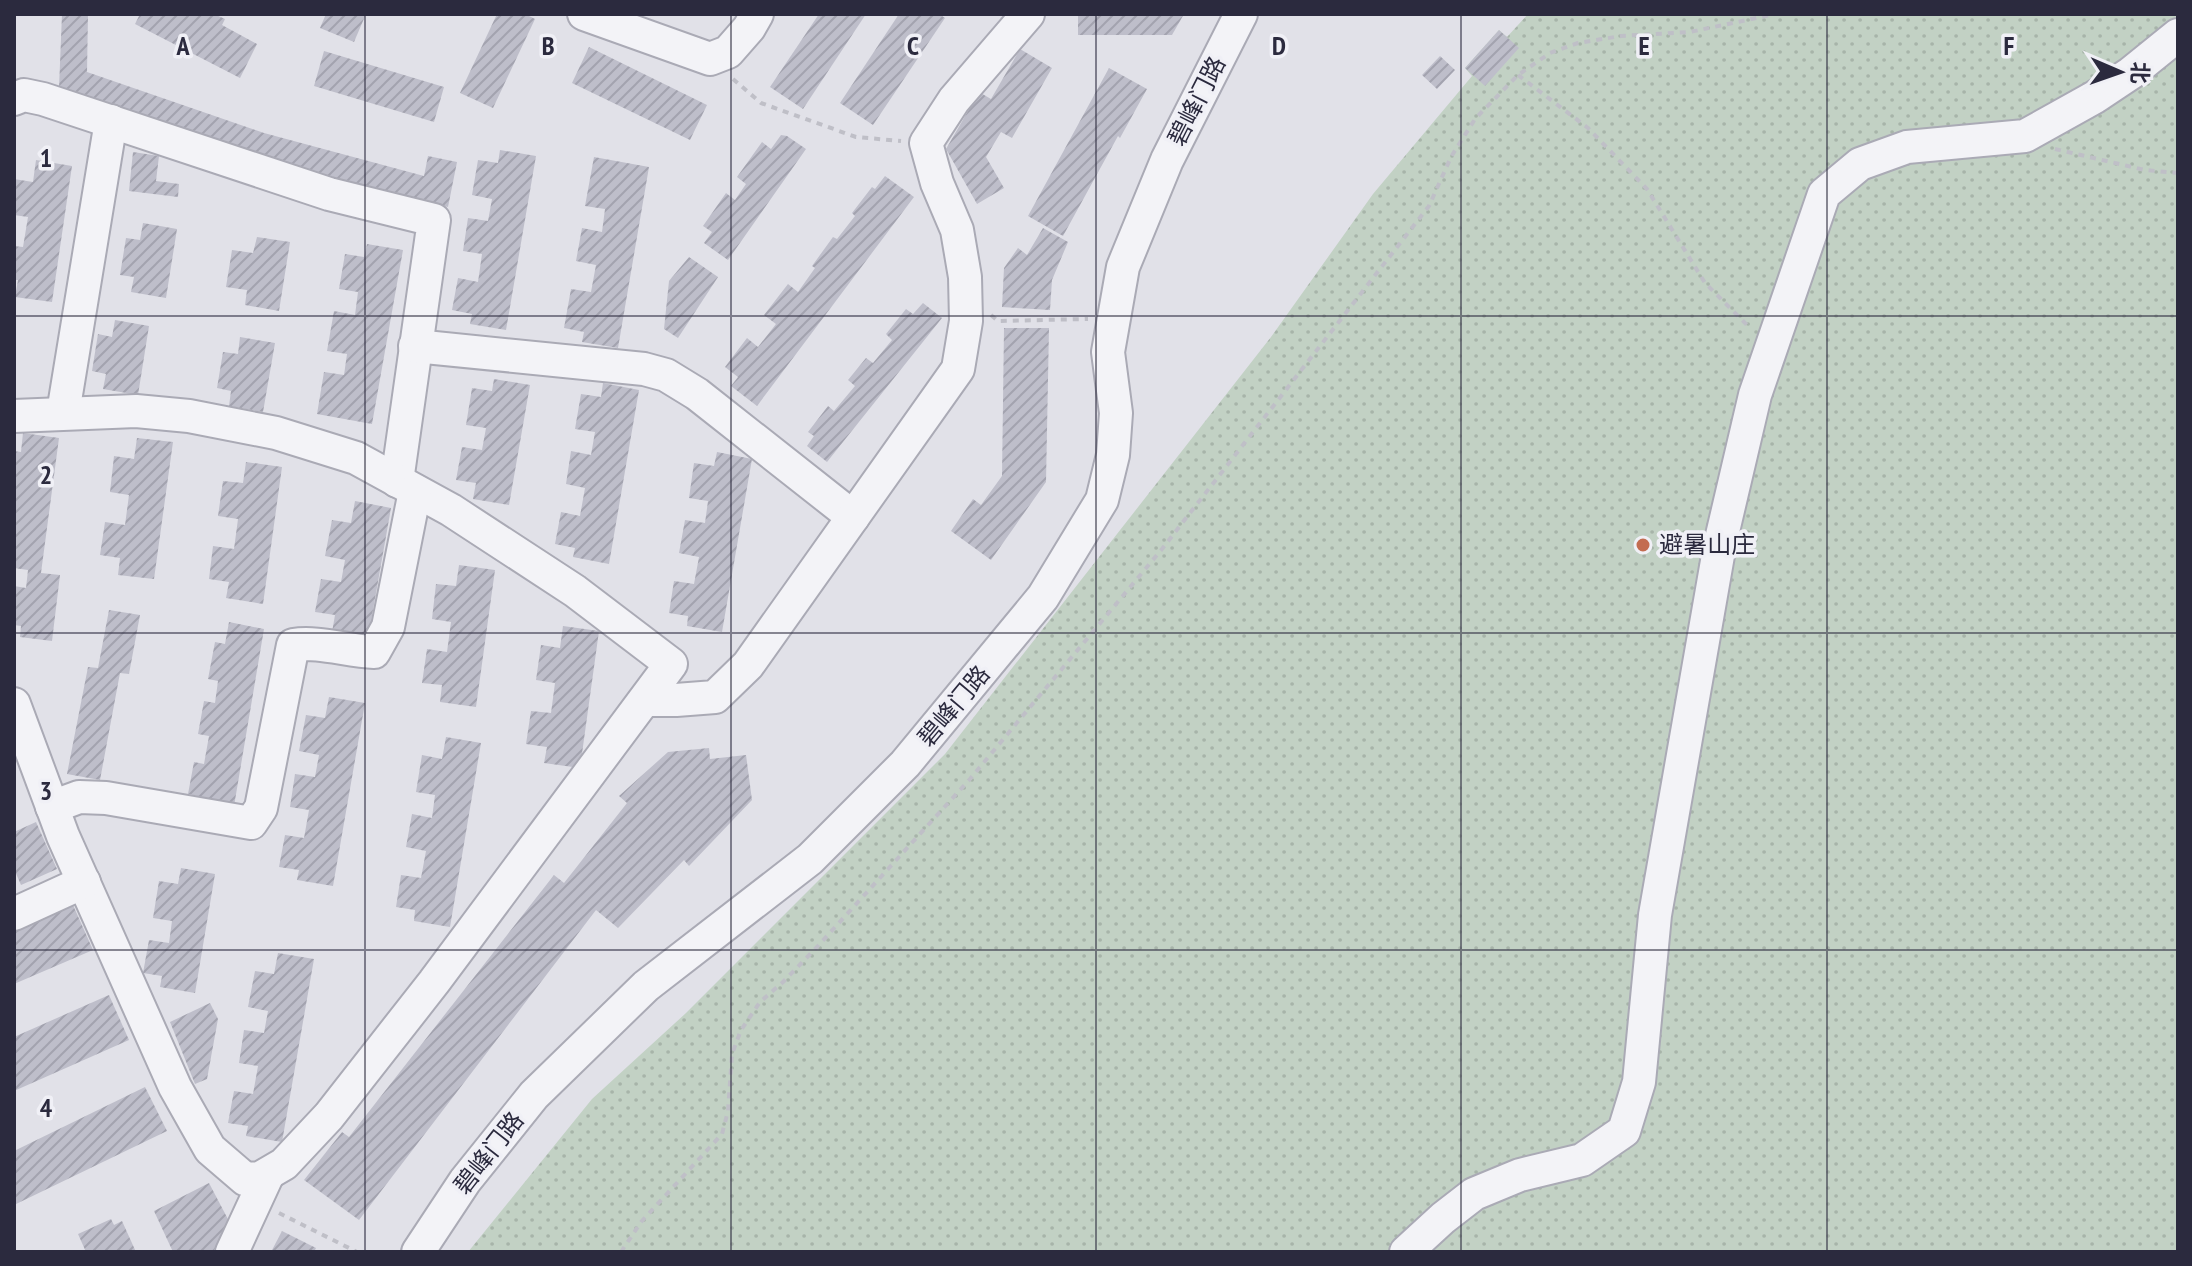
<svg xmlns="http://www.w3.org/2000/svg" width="2192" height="1266" viewBox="0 0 2192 1266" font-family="'PT Sans Narrow','Noto Sans SC',sans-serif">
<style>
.park{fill:url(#park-dots)}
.building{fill:url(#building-hatch)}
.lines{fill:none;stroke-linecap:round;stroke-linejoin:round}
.minor-casing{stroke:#aaaab5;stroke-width:36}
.path{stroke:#bfbfc7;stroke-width:4;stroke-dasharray:6 6;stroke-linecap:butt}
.minor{stroke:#f3f3f7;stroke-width:32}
.grid{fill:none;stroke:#2b2a3e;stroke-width:2;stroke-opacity:0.55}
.poi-dot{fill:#c36c50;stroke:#f0f0f6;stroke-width:3}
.labels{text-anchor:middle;stroke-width:7;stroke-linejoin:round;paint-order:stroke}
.street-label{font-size:24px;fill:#2b2a3e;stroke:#f0f0f6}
.poi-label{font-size:24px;fill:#2b2a3e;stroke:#f0f0f6;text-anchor:start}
.grid-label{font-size:26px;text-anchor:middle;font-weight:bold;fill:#2b2a3e;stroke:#f0f0f6;stroke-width:7;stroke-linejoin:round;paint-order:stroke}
</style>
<defs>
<pattern id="park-dots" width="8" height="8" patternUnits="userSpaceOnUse" patternTransform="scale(2)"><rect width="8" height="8" fill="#c2d1c4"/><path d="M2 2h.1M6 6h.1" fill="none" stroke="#a7b4a9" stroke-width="1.8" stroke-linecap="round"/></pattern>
<pattern id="building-hatch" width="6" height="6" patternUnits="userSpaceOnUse" patternTransform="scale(2)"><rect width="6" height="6" fill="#bebeca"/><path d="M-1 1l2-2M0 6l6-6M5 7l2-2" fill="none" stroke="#a3a3af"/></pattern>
</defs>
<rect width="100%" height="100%" fill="#e1e1e8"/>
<polygon class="park" points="1528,14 2178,14 2178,1252 468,1252 592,1099 686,1013 945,754 1271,337 1373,194 1472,76 1465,68 1499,30 1507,37"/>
<g class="building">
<polygon points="62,14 88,14 87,72 264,133 424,176 428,156 457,162 448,207 260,158 59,88"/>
<polygon points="140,14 214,14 225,19 222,25 257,44 240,78 135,24"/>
<polygon points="326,14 366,14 354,42 320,28"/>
<polygon points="497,14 525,14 535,19 493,108 460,93"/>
<polygon points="819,14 866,14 803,109 770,87"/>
<polygon points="899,14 939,14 945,18 873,125 840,103"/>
<polygon points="1078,14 1184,14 1172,35 1078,35"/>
<polygon points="1499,30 1519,48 1485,86 1465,68"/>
<polygon points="589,47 707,105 690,140 572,83"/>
<polygon points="1020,49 1052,68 1012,138 1001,132 986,157 1004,188 977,204 946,149 979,92 991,99"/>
<polygon points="324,51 444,87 434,122 314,86"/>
<polygon points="1440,56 1455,70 1437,89 1422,75"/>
<polygon points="1109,68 1147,89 1120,138 1118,136 1063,236 1028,216"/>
<polygon points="781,135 787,136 806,149 728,260 704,243 712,232 703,226 726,193 735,200 746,184 737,177 762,142 771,149"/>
<polygon points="500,150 536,156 506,330 470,324 472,314 452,310 458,278 478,282 482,254 463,251 468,218 488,221 492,199 472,195 478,160 498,163"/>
<polygon points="133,152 159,156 156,181 179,184 178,197 129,191"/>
<polygon points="594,157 649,167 618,348 582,342 584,332 564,328 571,289 591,292 596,265 576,261 582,228 602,232 605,209 585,206"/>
<polygon points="36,160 72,166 52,302 15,297 18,280 14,280 14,246 23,247 28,217 14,215 14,179 33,182"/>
<polygon points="885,176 914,197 757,406 731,386 738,377 725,367 747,338 758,347 776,324 764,315 788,284 798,292 815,268 812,266 833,237 837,239 855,216 852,213 872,187 875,189"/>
<polygon points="143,223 177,229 166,298 131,292 134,277 120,275 126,238 140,240"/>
<polygon points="1043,228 1068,242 1052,280 1050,310 1002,307 1004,268 1018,248 1027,255"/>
<polygon points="257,237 290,242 279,311 245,305 247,290 226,287 232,250 253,253"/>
<polygon points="367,244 403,250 372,424 317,414 324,372 344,375 347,354 327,351 334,311 355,315 358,292 339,289 345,254 364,257"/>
<polygon points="689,257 718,277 678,338 664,329 669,281"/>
<polygon points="923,303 942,318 827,462 807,446 814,436 808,432 828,406 834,411 855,386 848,380 866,358 873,363 892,340 886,334 906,309 913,314"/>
<polygon points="115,320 149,326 138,395 103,389 106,374 92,371 98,334 112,337"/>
<polygon points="1004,328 1049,328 1046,482 991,560 951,531 973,499 981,505 1002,476"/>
<polygon points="240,337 275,343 263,412 229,406 231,391 217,388 223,352 238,354"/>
<polygon points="494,379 530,385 509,505 473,499 476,483 456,480 462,447 482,450 486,428 466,425 472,388 492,391"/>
<polygon points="603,383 639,390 609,564 573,557 575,548 555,544 561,512 580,516 585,488 566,484 571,451 591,455 595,432 575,429 581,394 601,397"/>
<polygon points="23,433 59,438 41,573 60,575 52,641 20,637 21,626 14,625 14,586 26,588 28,570 14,568 14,502 16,487 14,487 14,451 21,452"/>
<polygon points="137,438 173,442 154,579 118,575 120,558 100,555 105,522 125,525 129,495 110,492 114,456 134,459"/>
<polygon points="717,452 752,459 722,632 687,626 688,616 669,613 674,581 694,584 699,557 679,553 685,520 705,523 708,501 689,498 694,463 714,466"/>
<polygon points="246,462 282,467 263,604 226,598 229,582 209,579 213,546 234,549 238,519 218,516 223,481 243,483"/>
<polygon points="355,501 391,508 367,644 331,638 335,615 315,612 321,579 341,582 345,560 325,556 332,520 351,523"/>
<polygon points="459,565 495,570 476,707 440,702 442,685 422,683 427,649 447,652 451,622 432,619 436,584 456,586"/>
<polygon points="109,610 140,615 129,674 120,673 100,780 67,774 88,667 98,668"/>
<polygon points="229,622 264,629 233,812 197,806 198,796 188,794 194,762 204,764 209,736 198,734 204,701 215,703 218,681 208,679 215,642 225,644"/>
<polygon points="563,626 599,631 580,768 544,763 547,747 526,744 531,711 551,713 555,683 536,680 541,645 560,648"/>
<polygon points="329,697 365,703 333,886 297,880 299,870 279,867 285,835 304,838 309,810 290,807 295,774 315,777 319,755 299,751 306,715 325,718"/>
<polygon points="446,737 481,743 450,927 414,921 415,910 396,907 401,875 421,878 426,851 406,847 412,814 432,818 435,795 416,792 422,755 442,759"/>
<polygon points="709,748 710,759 746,755 752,800 689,866 684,860 618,928 596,910 359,1220 304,1180 342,1132 349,1137 554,875 564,883 627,803 619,796 668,752"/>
<polygon points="36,822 57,869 21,885 14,869 14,832"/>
<polygon points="181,868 215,874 195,993 160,987 162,976 143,973 149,940 169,943 172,921 153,918 159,881 178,884"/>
<polygon points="73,905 93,950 14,984 14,931"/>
<polygon points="278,953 314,959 282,1142 246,1136 248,1126 228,1123 234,1091 253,1094 258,1066 239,1063 244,1030 264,1033 268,1011 248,1007 255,971 274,974"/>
<polygon points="109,995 129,1040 14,1091 14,1037"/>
<polygon points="210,1003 218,1019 207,1079 195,1084 170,1022"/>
<polygon points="145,1087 167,1131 14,1205 14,1151"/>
<polygon points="209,1183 230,1223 213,1252 173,1252 154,1211"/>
<polygon points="111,1219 114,1225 122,1221 136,1252 86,1252 78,1234"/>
<polygon points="282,1231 316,1248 314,1252 271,1252"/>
</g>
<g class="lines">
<defs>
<g id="minor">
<polyline points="584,14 710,59 728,52 749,28 757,14"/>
<polyline points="14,99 24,95 43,99 329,194 434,220 397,481"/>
<polyline points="415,346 644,369 666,375 697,394 853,517"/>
<polyline points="63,413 111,121"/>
<polyline points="14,416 136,411 189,416 276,433 356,458 451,510 575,591 671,664 434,982 329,1116 284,1164 260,1178 245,1179 210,1149 175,1087 63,836 14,704"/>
<polyline points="645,700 676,700 715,697 748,665 958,369 966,321 965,277 957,230 937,183 926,143 954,100 1028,14"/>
<path d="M52 807 79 797 106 798 251 823 261 808 293 645C319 641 347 651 374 652L388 627 415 491"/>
<polyline points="14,914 84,882"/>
<polyline points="232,1252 268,1174"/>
<polyline points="418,1252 465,1181 534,1095 646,986 810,859 905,764 1043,597 1102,500 1113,455 1116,413 1108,352 1123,267 1167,160 1241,14"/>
<polyline points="1406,1252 1443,1218 1474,1194 1520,1175 1582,1160 1624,1131 1639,1082 1655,915 1720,544 1755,395 1824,194 1860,164 1907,147 2025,136 2095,97 2131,73 2178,35"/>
</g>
</defs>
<use href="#minor" class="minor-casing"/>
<g class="path">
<polyline points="1518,75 1588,128 1647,189 1705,283 1749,327"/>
<polyline points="733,79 761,103 856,137 901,141"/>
<polyline points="2055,149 2145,170 2178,173"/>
<polyline points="991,315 998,321 1088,319"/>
<polyline points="279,1213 357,1252"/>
<polyline points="621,1252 641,1222 722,1134 728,1111 732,1054 741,1030 760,1002 783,982 817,947 970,779 1162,549 1429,206 1451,157 1475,119 1518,75 1550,53 1578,43 1621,36 1690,32 1775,14"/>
</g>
<use href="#minor" class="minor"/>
</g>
<path class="grid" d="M365 14V1252M731 14V1252M1096 14V1252M1461 14V1252M1827 14V1252M14 316H2178M14 633H2178M14 950H2178"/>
<circle class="poi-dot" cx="1643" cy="545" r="8"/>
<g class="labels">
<g class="street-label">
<text transform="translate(1197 101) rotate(-63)" y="8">碧峰门路</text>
<text transform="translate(954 706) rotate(-50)" y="8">碧峰门路</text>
<text transform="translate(489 1153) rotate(-52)" y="8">碧峰门路</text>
</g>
<g class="poi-label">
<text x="1659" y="553">避暑山庄</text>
</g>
</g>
<g class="grid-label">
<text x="183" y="55">A</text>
<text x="548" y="55">B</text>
<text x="913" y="55">C</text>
<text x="1279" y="55">D</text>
<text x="1644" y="55">E</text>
<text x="2009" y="55">F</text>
<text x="46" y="167">1</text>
<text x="46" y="484">2</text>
<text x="46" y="800">3</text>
<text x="46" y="1117">4</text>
</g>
<rect width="2192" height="1266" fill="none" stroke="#2b2a3e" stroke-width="32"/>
<g transform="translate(2120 72) rotate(92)" stroke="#f0f0f6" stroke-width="6" paint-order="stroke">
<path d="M0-6L14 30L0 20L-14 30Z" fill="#2b2a3e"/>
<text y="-12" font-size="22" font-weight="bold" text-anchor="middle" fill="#2b2a3e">北</text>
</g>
</svg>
